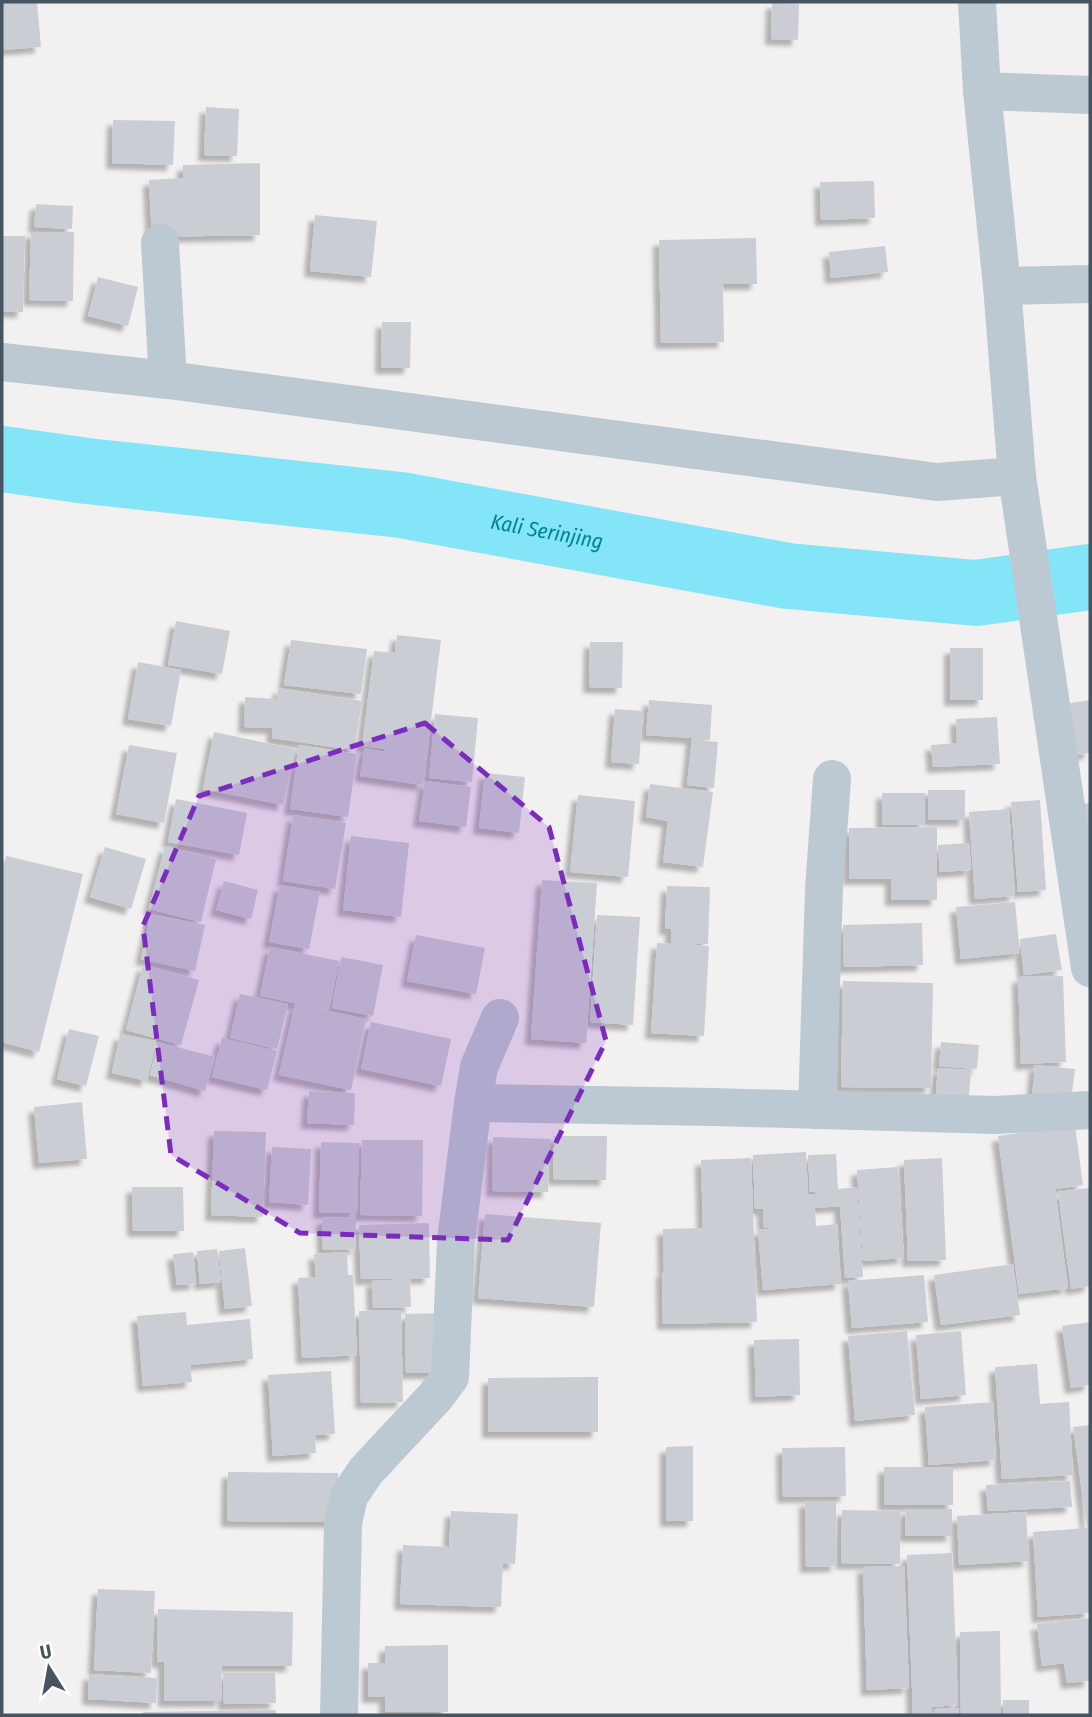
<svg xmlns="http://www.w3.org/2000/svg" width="1092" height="1717" viewBox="0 0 1092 1717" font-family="'Fira Sans Condensed',sans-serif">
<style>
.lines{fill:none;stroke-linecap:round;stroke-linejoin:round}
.river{stroke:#83e5f7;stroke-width:66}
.building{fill:#caced4;filter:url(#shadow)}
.street{stroke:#bdc9d2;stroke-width:38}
.marked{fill:#7b2cbf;fill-opacity:0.2;stroke:#7b2cbf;stroke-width:5;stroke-dasharray:14 9;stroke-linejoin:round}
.labels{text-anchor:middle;stroke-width:5;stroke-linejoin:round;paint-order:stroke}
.water-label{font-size:21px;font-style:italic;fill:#038198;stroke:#fff}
</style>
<defs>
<filter id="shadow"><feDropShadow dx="-6" dy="6" stdDeviation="2" flood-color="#0004"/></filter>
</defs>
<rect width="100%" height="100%" fill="#f3f0f1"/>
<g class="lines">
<path class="river" id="s1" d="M2 459 87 471 401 505 788 576 976 593 1090 577"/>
</g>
<g class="building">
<polygon points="2,2 37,2 41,47 2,50"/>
<polygon points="772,3 799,4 798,40 771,39"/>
<polygon points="206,107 239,109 237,156 204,155"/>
<polygon points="113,120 175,121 173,165 112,163"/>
<polygon points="260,163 260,235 152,237 149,180 183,178 183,165"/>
<polygon points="874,181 875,218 821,220 820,182"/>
<polygon points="36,204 73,206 72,229 34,227"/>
<polygon points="315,215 377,221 371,277 310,271"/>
<polygon points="31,232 74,232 73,301 29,300"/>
<polygon points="2,236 25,236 23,312 2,311"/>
<polygon points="756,238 757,284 723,284 724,342 661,343 659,240"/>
<polygon points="885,246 888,272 831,278 829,252"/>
<polygon points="98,277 138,287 128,326 88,316"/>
<polygon points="382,322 411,322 410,368 381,368"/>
<polygon points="176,621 230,631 222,674 168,665"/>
<polygon points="397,635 441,640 423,785 360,776 365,748 384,752 385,749 362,746 374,651 395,653"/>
<polygon points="291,640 367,649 361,694 284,685"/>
<polygon points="590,642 623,642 622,688 589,687"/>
<rect x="950" y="648" width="33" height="52"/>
<polygon points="138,662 181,670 171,726 128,719"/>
<polygon points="279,688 362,701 354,750 272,738 273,728 244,727 245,697 277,699"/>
<polygon points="649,700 712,705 710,740 699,740 718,742 714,788 687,785 692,738 646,735"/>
<polygon points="1090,700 1090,753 1072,756 1064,704"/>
<polygon points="615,709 643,711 639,764 611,762"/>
<polygon points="435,714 478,718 472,782 429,778"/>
<polygon points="997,717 1000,764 933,767 931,745 957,743 956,719"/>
<polygon points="214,732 295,749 283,805 203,789"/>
<polygon points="129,745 177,753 164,823 116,814"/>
<polygon points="299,745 357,754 348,817 290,809"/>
<polygon points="485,773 525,777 519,833 479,828"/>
<polygon points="425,781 471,787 466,827 419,821"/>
<polygon points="650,784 713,792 703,867 663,862 668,821 646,817"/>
<polygon points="928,790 965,790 965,820 929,820"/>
<rect x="882" y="793" width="43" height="32"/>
<polygon points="578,795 635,801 628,877 570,872"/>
<polygon points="176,799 247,813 239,855 168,842"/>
<polygon points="1040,800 1046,890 1018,892 1011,802"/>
<polygon points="1090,803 1090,853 1078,805"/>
<polygon points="1009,809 1015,896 975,899 969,812"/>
<polygon points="293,815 346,823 335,889 283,881"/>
<polygon points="937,827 937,900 891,900 891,879 849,879 849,828"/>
<polygon points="351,836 409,843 401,917 343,910"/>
<polygon points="969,843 971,870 940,872 938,845"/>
<polygon points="165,846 216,859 201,922 149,909"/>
<polygon points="105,847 146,859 131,909 90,897"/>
<polygon points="6,856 83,874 39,1052 2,1042 2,872"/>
<polygon points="542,880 597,883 586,1043 531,1039"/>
<polygon points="224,881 258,890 251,919 216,910"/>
<polygon points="280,885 320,892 309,949 269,942"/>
<polygon points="667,886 710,887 708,944 684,944 709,946 704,1036 651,1033 657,943 671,944 671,929 665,929"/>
<polygon points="1015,902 1020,953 961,959 956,907"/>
<polygon points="151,914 205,925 195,971 141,959"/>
<polygon points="597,915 640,917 633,1025 590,1022"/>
<polygon points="922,923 923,965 844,967 843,925"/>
<polygon points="1056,934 1062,970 1024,975 1020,939"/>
<polygon points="416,935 485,948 476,994 407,981"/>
<polygon points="270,947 339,961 329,1010 260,996"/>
<polygon points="341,957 383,965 373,1016 332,1008"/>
<polygon points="143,965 199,980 181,1045 126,1030"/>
<polygon points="1063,976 1066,1062 1021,1064 1018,977"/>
<polygon points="843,981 933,983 931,1088 841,1087"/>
<polygon points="240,994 288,1004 277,1049 230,1038"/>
<polygon points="295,1004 366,1019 351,1090 279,1075"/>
<polygon points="371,1022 451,1039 441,1086 361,1069"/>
<polygon points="69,1029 99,1036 86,1086 57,1079"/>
<polygon points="120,1034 156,1041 147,1081 112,1073"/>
<polygon points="222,1038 277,1051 267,1090 212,1077"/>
<polygon points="158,1042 215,1057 205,1091 150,1075"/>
<polygon points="941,1042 979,1045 977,1069 939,1066"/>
<polygon points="1035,1065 1075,1069 1071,1101 1032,1097"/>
<polygon points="938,1068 971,1070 968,1107 935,1105"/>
<polygon points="309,1091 355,1093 354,1125 307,1123"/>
<polygon points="82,1102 87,1159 39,1163 34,1107"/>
<polygon points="1075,1125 1083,1185 1055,1189 1068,1288 1019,1294 998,1136"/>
<polygon points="214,1131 266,1132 263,1217 211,1215"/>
<polygon points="554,1136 607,1136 606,1180 553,1179"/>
<polygon points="493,1137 550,1139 548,1192 492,1191"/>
<polygon points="362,1140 423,1140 422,1216 360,1215"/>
<polygon points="321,1142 359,1143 357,1213 319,1213"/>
<polygon points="272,1147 311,1149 308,1205 269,1202"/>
<polygon points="806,1152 808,1194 814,1194 816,1226 837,1224 841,1284 763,1290 758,1230 797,1226 764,1228 763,1209 755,1209 753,1155"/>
<polygon points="836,1154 838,1189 857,1187 863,1277 845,1278 840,1206 816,1208 815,1192 810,1192 808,1155"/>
<polygon points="751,1158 757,1322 663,1324 662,1271 672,1271 664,1270 663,1229 703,1228 701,1160"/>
<polygon points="942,1158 946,1260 908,1261 904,1160"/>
<polygon points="898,1167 904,1258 863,1261 857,1170"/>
<polygon points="132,1187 183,1187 184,1231 133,1231"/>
<polygon points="1090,1188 1090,1286 1071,1289 1058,1192"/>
<polygon points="485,1214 601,1223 594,1307 478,1298"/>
<polygon points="356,1217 356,1249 323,1250 322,1218"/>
<polygon points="429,1223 430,1278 361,1279 359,1225"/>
<polygon points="245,1248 252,1306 225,1309 219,1251"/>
<polygon points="217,1249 221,1282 200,1284 197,1251"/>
<polygon points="193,1252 196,1284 177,1285 173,1254"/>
<polygon points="347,1252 348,1275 353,1275 357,1355 302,1358 298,1278 316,1277 314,1254"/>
<polygon points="1013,1264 1020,1315 941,1325 934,1275"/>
<polygon points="924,1275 928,1322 852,1328 848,1281"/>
<polygon points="410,1279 411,1307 373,1308 372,1281"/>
<polygon points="401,1310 403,1402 361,1403 359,1311"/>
<polygon points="186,1312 187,1325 250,1319 253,1359 190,1365 192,1382 143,1386 137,1316"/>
<polygon points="442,1313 443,1373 406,1373 405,1314"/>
<polygon points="1090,1322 1090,1385 1071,1388 1062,1326"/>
<polygon points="907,1331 915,1415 855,1421 848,1336"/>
<polygon points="961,1331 966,1395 921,1399 916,1335"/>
<polygon points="799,1339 800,1395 756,1397 754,1340"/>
<polygon points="1037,1364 1040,1404 1069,1402 1073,1475 1002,1479 995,1367"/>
<polygon points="331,1371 335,1434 315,1435 316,1453 273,1456 268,1375"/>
<polygon points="598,1377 598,1432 488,1432 488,1378"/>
<polygon points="993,1402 996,1460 929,1465 925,1407"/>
<polygon points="1090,1425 1090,1613 1038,1617 1033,1532 1087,1528 1073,1427"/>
<polygon points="693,1446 693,1521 666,1521 666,1447"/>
<polygon points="845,1447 846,1496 783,1497 782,1448"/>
<rect x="884" y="1467" width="69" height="38"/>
<polygon points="228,1472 338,1473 338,1522 227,1521"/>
<polygon points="1070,1481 1072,1507 988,1511 986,1485"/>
<polygon points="805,1501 836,1501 837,1566 806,1567"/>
<polygon points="906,1509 952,1509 952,1536 905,1536"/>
<polygon points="842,1510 900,1511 900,1564 841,1563"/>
<polygon points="451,1511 518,1514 515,1564 503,1563 501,1607 400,1604 403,1545 449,1547"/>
<polygon points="1026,1512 1029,1561 959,1565 957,1516"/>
<polygon points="952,1553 958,1705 932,1707 932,1715 913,1715 907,1555"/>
<polygon points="904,1566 909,1688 867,1690 863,1567"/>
<polygon points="98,1589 155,1591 151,1673 94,1670"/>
<polygon points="158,1609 293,1612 292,1666 222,1666 221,1701 164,1701 164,1662 157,1662"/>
<polygon points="1090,1618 1090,1681 1067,1683 1064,1663 1042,1666 1037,1624"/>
<polygon points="1000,1631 1001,1715 961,1715 960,1632"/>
<polygon points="448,1645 448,1712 385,1712 385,1697 368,1697 368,1663 385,1663 385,1646"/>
<polygon points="223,1673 275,1673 276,1703 224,1704"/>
<polygon points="89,1674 157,1678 156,1703 88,1699"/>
<rect x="1003" y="1700" width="26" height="15"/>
<polygon points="958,1708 959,1715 935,1715 935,1709"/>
<polygon points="276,1710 276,1715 143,1715 143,1712"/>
</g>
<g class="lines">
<g class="street">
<polyline points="977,2 982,91 1002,286 1017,476 1090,968"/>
<polyline points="982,91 1090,95"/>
<polyline points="160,243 168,380"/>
<polyline points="1002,286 1090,284"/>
<polyline points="2,362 168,380 937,482 1017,476"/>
<polyline points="473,1103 479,1067 500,1018"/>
<polyline points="817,1110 824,889 832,779"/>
<polyline points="339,1715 343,1523 349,1496 366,1471 435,1397 450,1377 456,1241 473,1103 714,1107 995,1115 1090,1110"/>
</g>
</g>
<path class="marked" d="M425 723 549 827 606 1041 508 1240 300 1233 171 1155 143 926 199 796Z"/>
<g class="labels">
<g class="water-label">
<text dy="7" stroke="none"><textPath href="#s1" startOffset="550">Kali Serinjing</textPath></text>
</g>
</g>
<rect width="1092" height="1717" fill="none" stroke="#465561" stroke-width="7"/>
<g transform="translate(49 1668) rotate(349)" stroke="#ffffff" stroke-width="5" paint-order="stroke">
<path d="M0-5L12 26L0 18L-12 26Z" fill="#465561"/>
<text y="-10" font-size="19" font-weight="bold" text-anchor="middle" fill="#465561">U</text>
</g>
</svg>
